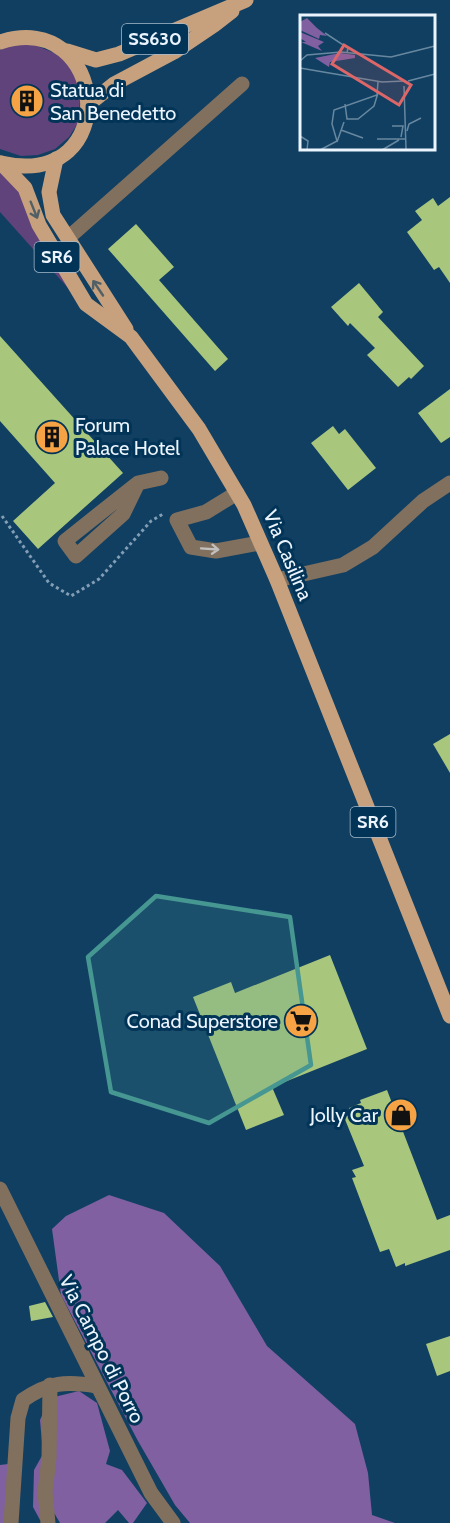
<svg xmlns="http://www.w3.org/2000/svg" width="450" height="1523" viewBox="0 0 450 1523" font-family="Cabin,sans-serif">
<style>
.green{fill:#5f437a}
.forest{fill:#8060a0}
.building{fill:#a9c67d}
.lines{fill:none;stroke-linecap:round;stroke-linejoin:round}
.path{stroke:#839eb4;stroke-width:3;stroke-dasharray:3 3;stroke-linecap:butt}
.minor{stroke:#82705e;stroke-width:15}
.major{stroke:#c7a17d;stroke-width:15}
.oneway{stroke:#516066}
.oneway2{stroke:#c2c0be}
.marked{fill:#469692;fill-opacity:0.2;stroke:#469692;stroke-width:4.5;stroke-linejoin:round}
.labels{text-anchor:middle;stroke-width:6;stroke-linejoin:round;paint-order:stroke}
.shield{fill:#023457;stroke:#a6bbcc;stroke-width:1.5}
.shield-label{font-size:18px;font-weight:bold;fill:#ecf5fe}
.poi-label{font-size:20px;fill:#ecf5fe;stroke:#023457;text-anchor:start}
.street-label{font-size:20px;fill:#ecf5fe;stroke:#023457}
.inset-road{fill:none;stroke:#6888a0;stroke-width:1.5}
.view{fill:#dd6668;fill-opacity:0.15;stroke:#dd6668;stroke-width:3}
.inset-edge{fill:none;stroke:#ecf5fe;stroke-width:3}
</style>
<rect width="100%" height="100%" fill="#103f62"/>
<g class="green">
<polygon points="30,43 64,57 81,88 78,123 69,137 55,149 38,155 21,156 0,149 0,50 10,45"/>
<polygon points="0,172 14,181 76,297 0,212"/>
</g>
<g class="forest">
<polygon points="109,1195 164,1213 220,1266 267,1346 355,1424 368,1473 372,1515 395,1523 190,1523 175,1505 138,1441 61,1295 52,1229 66,1216"/>
<polygon points="79,1391 97,1403 110,1451 106,1464 122,1470 147,1503 133,1523 129,1523 118,1510 105,1523 60,1523 53,1511 40,1520 33,1507 34,1470 43,1454 40,1420 50,1398"/>
<polygon points="8,1464 10,1523 0,1523 0,1465"/>
</g>
<g class="building">
<polygon points="29,91 37,104 25,112 17,99"/>
<polygon points="450,197 450,283 439,267 434,270 407,232 422,220 415,211 433,198 438,206"/>
<polygon points="136,224 174,267 159,280 228,359 215,371 108,249"/>
<polygon points="359,283 383,312 378,317 424,366 411,379 409,377 398,387 367,355 375,348 350,323 348,326 331,307"/>
<polygon points="0,336 123,473 38,549 13,521 55,483 0,421"/>
<polygon points="450,389 450,437 441,443 418,413"/>
<polygon points="333,426 339,434 345,429 376,468 348,490 311,443"/>
<polygon points="450,734 450,773 433,744"/>
<polygon points="330,955 367,1049 272,1087 284,1115 246,1130 193,997 231,982 235,993"/>
<polygon points="387,1090 437,1220 450,1215 450,1250 405,1266 405,1263 396,1267 389,1249 380,1252 352,1178 356,1177 352,1170 364,1166 344,1117 352,1114 349,1108 361,1103 360,1100"/>
<polygon points="45,1302 53,1317 31,1321 29,1306"/>
<polygon points="450,1336 450,1371 437,1376 426,1344"/>
</g>
<g class="lines">
<polyline class="path" points="2,516 49,583 71,596 99,579 151,521 163,514"/>
<g class="minor">
<polyline points="68,238 242,84"/>
<polyline points="138,483 123,514 76,556 65,541 138,483 161,478"/>
<polyline points="237,493 206,512 177,520 191,547 216,551 260,543"/>
<polyline points="277,580 343,565 373,547 423,501 450,483"/>
<polyline points="0,1189 151,1493 173,1523"/>
<path d="M11 1523 18 1418 23 1400C49 1382 66 1381 97 1386"/>
<polyline points="48,1523 45,1492 49,1458 50,1385"/>
</g>
<g class="major">
<path d="M0 42C108 7 125 191 1 163"/>
<polyline points="67,51 96,60 119,54 246,0"/>
<polyline points="89,104 114,84 174,52 214,25 232,11"/>
<polyline points="56,159 49,192 53,215 126,329"/>
<polyline points="1,163 25,188 39,225 86,304 131,337 199,429 244,505 277,580 450,1016"/>
</g>
</g>
<defs><path id="oneway-shaft" d="M-6 0H5M1.5-3L5.5 0L1.5 3" fill="none" stroke-width="1.6" stroke-linecap="round" stroke-linejoin="round" transform="scale(1.5)"/></defs>
<g class="oneway">
<use href="#oneway-shaft" transform="translate(34 210) rotate(68)"/>
<use href="#oneway-shaft" transform="translate(98 288) rotate(-124)"/>
</g>
<use class="oneway2" href="#oneway-shaft" transform="translate(210 549) rotate(4)"/>
<path class="marked" d="M156 896 290 917 311 1065 209 1123 111 1092 88 957Z"/>
<defs>
<symbol id="building-disc" viewBox="-11 -11 22 22"><circle r="9.5" fill="#f5a345" stroke="#023457"/><path d="M-4-6H4V6H1V3H-1V6H-4ZM-2.5-4.3h1.7v1.8h-1.7ZM.8-4.3h1.7v1.8H.8ZM-2.5-1h1.7V.8h-1.7ZM.8-1h1.7V.8H.8Z" fill="#111"/></symbol>
<symbol id="supermarket-disc" viewBox="-11 -11 22 22"><circle r="9.5" fill="#f5a345" stroke="#023457"/><path d="M-6-5.5h2.5l.6 2H6L4.5 2H-2.5L-4.4-4H-6ZM-1.5 3.2a1.3 1.3 0 1 0 .1 0ZM3 3.2a1.3 1.3 0 1 0 .1 0Z" fill="#111"/></symbol>
<symbol id="shop-disc" viewBox="-11 -11 22 22"><circle r="9.5" fill="#f5a345" stroke="#023457"/><path d="M-5-2.5h2.3a2.7 3.5 0 0 1 5.4 0H5L5.5 6h-11ZM-1.5-2.5h3a1.5 2.3 0 0 0-3 0Z" fill="#111"/></symbol>
</defs>
<g fill-rule="evenodd">
<use href="#building-disc" x="8" y="82" width="38" height="38"/>
<use href="#building-disc" x="33" y="418" width="38" height="38"/>
<use href="#supermarket-disc" x="282" y="1002" width="38" height="38"/>
<use href="#shop-disc" x="382" y="1096" width="38" height="38"/>
</g>
<g class="labels">
<g class="shield">
<rect x="122" y="24" width="66" height="30" rx="4.5"/>
<rect x="34.5" y="242" width="45" height="30" rx="4.5"/>
<rect x="350.5" y="807" width="45" height="30" rx="4.5"/>
</g>
<g class="shield-label">
<text x="155" y="45">SS630</text>
<text x="57" y="263">SR6</text>
<text x="373" y="828">SR6</text>
</g>
<g class="poi-label">
<text x="50" y="97">Statua di<tspan x="50" dy="23">San Benedetto</tspan></text>
<text x="75" y="432">Forum<tspan x="75" dy="23">Palace Hotel</tspan></text>
<text x="278" y="1028" text-anchor="end">Conad Superstore</text>
<text x="378" y="1122" text-anchor="end">Jolly Car</text>
</g>
<g class="street-label">
<text transform="translate(288 555) rotate(67)" y="7">Via Casilina</text>
<text transform="translate(102 1349) rotate(63)" y="7">Via Campo di Porro</text>
</g>
</g>
<g transform="translate(300 15)">
<rect width="135" height="135" fill="#103f62"/>
<path d="M7 3 17 13 27 21 20 20 19 24 0 15V7ZM0 17 24 27 18 31 22 36 1 27H6L0 23ZM40 38 55 40V43L30 47 29 52 15 43Z" fill="#8060a0"/>
<path class="inset-road" d="M25 18 48 33 47 38M0 46 7 40 41 37 91 42 135 31M0 53 82 67 104 66M108 66 135 59M104 71 106 134M45 89 47 104H58L74 91 78 78M92 111H103L101 122M41 115 63 123M107 116 109 109 121 103M0 121 8 126 7 135M77 124H105M37 127 44 107M20 135 37 126 32 109 34 95 77 80 78 67M82 135 99 125"/>
<path class="view" d="M44 30 111 70 99 90 32 49Z"/>
<rect width="135" height="135" class="inset-edge"/>
</g>
</svg>
